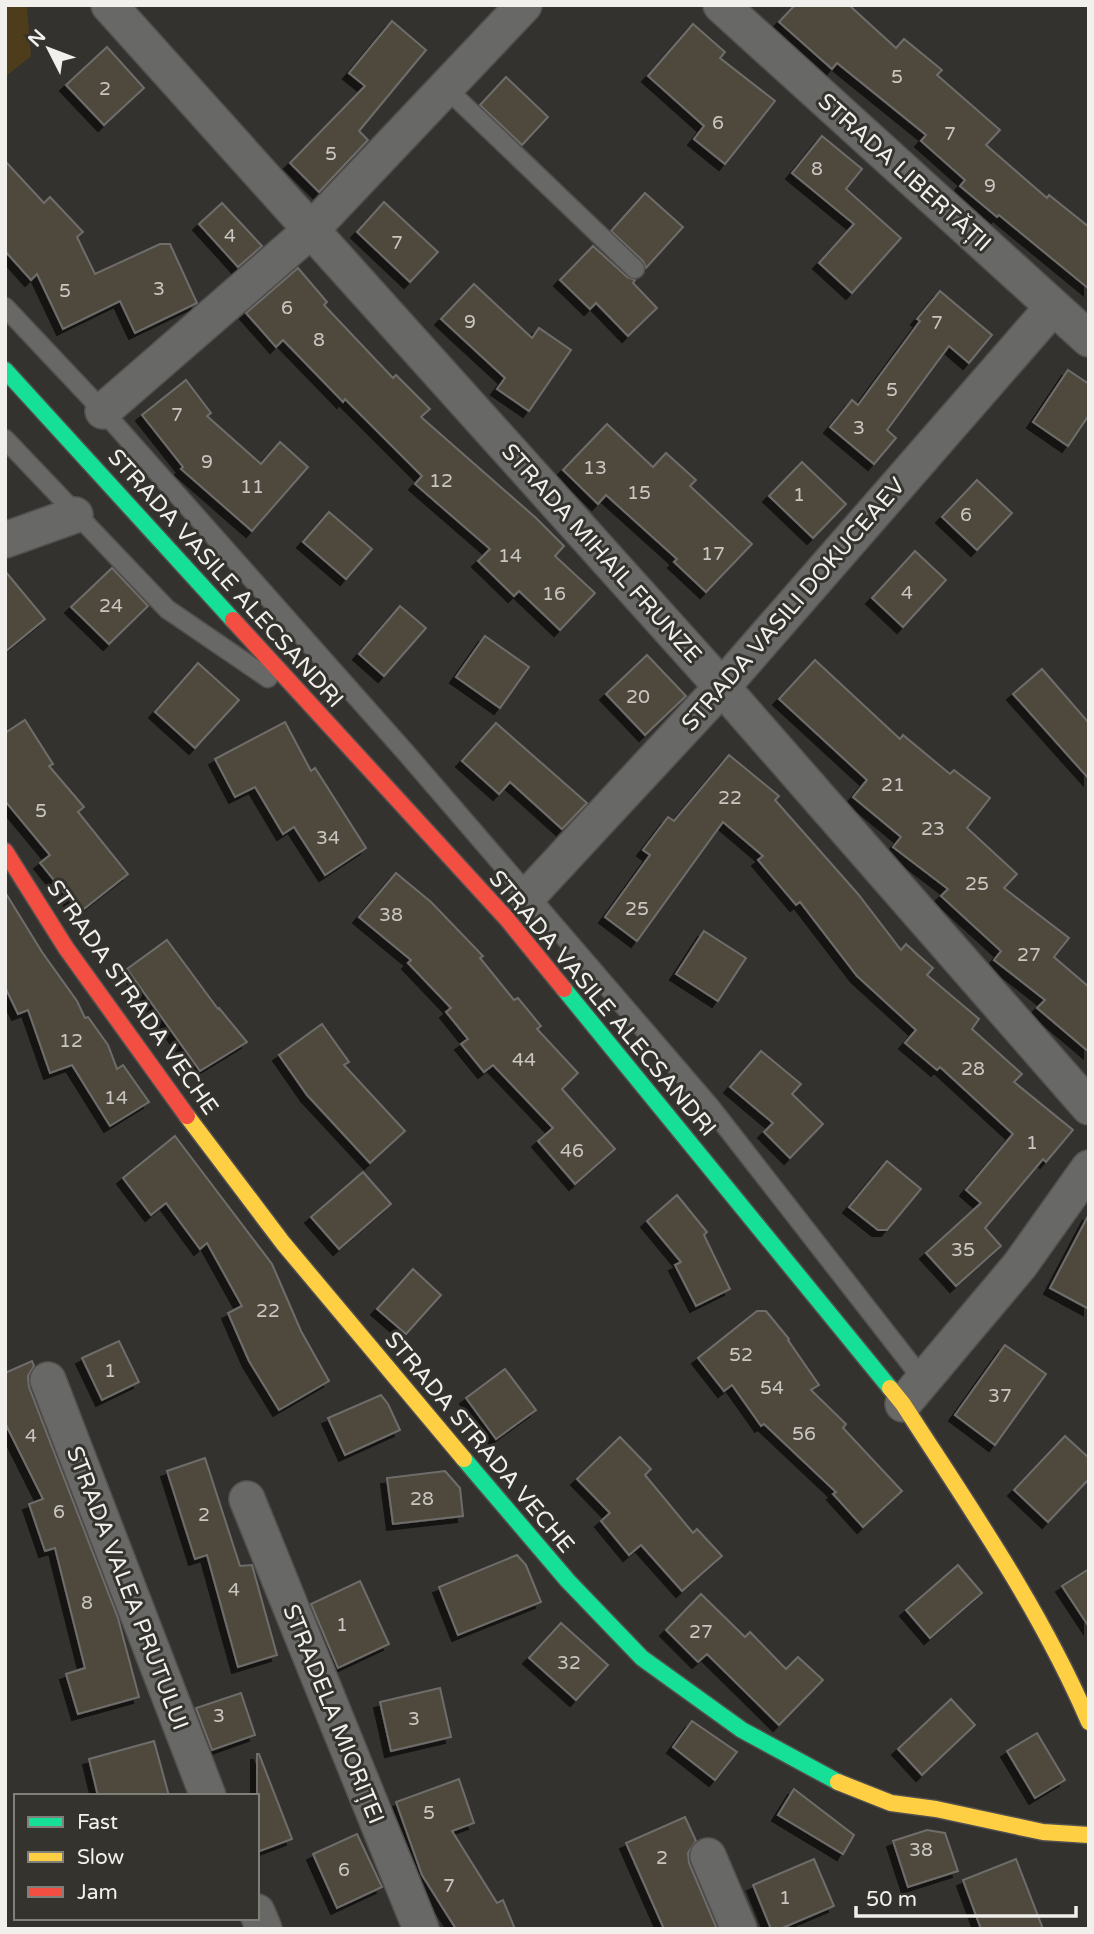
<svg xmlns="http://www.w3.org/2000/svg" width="1094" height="1934" viewBox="0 0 1094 1934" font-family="'Varela Round',sans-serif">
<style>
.green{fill:#4d3d1a}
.building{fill:#4f4a3e;stroke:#6e6d6b;stroke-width:2;filter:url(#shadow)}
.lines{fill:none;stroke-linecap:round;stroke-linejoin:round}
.lane-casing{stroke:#52504e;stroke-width:21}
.street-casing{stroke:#52504e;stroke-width:38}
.fast-casing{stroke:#52504e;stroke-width:19}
.slow-casing{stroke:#52504e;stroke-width:19}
.jam-casing{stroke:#52504e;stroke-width:19}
.lane{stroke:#686866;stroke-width:18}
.street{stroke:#686866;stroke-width:35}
.fast{stroke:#16e098;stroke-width:16}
.slow{stroke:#ffcf43;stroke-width:16}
.jam{stroke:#f24e42;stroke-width:16}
.labels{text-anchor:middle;stroke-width:6;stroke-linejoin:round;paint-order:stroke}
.number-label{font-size:19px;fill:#c9c6c1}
.street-label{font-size:23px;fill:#f2f0ed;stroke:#35332e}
</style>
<defs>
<filter id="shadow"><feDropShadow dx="-6" dy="6" stdDeviation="0" flood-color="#0009"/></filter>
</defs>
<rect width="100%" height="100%" fill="#34322f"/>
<polygon class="green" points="5,5 27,5 31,56 5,77"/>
<g class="building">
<polygon points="795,5 849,5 896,48 904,39 942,70 937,75 1000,130 986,145 1047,198 1049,195 1089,227 1089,289 999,215 997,217 960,186 965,180 921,141 926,135 837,63 832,69 779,22"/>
<polygon points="392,21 426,50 359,131 368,140 319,192 290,163 365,86 349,73"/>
<polygon points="693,24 725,52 720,58 775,101 725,164 694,139 704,126 648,76"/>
<polygon points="107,47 144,88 104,125 66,85"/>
<polygon points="506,77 548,117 522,145 480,105"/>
<polygon points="822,136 862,169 846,189 901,238 852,293 819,263 854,224 792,173"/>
<polygon points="5,161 44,203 50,197 83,232 77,237 95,274 160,244 170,244 197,303 135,333 120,301 63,329 37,274 31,280 5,251"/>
<polygon points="645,193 683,227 646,268 643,261 611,231"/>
<polygon points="384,202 438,252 410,282 357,232"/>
<polygon points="222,203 262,246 238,267 199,224"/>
<polygon points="593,246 627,277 635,280 633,283 657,308 628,336 596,303 590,309 560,280"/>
<polygon points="298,268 327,302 324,305 393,378 396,375 430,409 421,417 536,518 564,546 555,556 595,593 560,630 519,591 514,596 478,561 490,549 415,484 422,476 345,399 343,402 283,340 276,347 246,313"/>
<polygon points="474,284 532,338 539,328 571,350 529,411 497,389 505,378 441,319"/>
<polygon points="940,291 992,335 969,363 949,346 887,430 896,438 874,464 830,427 852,400 858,405 920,321 917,319"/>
<polygon points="1068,370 1089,384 1089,415 1068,446 1033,422"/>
<polygon points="186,380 211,413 207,416 261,464 280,442 308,467 252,531 181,469 183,467 142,415"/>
<polygon points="607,424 653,467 666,453 696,480 690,486 752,544 706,592 674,562 677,559 606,495 598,504 563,470"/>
<polygon points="802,462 846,504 813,538 769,496"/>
<polygon points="977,480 1012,513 977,550 942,517"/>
<polygon points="329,512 372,549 346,579 303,542"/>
<polygon points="915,551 946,580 903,627 872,598"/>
<polygon points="112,568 148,606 109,644 71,607"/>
<polygon points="5,571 45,619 5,652"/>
<polygon points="400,606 426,628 384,676 359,654"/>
<polygon points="485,636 529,667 500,708 456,677"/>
<polygon points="647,655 686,696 645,735 606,694"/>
<polygon points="815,660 900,739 903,735 950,774 954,770 990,798 967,828 1017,874 1004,888 1069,938 1054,957 1089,987 1089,1052 1037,1008 1045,1000 994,960 1001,951 941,896 948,889 893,847 901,837 853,797 867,780 779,699"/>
<polygon points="198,663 239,700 195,748 155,712"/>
<polygon points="1042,669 1089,723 1089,779 1013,694"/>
<polygon points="25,720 53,764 49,766 84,807 78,812 128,874 80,912 40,863 50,855 5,801 5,733"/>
<polygon points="285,722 311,771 315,768 366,848 325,875 294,827 283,834 255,787 235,797 215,759"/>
<polygon points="496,723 587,803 562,829 510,782 499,794 462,761"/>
<polygon points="729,755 779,796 775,800 858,894 901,950 906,944 933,968 927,975 979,1019 972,1029 1022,1074 1014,1082 1073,1130 1046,1162 1043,1159 985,1228 1001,1246 956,1286 926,1253 981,1203 966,1190 1013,1134 940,1067 937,1070 905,1043 916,1030 857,976 800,902 796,905 758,860 763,856 723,822 637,941 605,917 650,855 643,850 668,817 674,821"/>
<polygon points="396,873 431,902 483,956 480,958 514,1000 518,998 541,1026 537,1029 578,1073 562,1089 615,1149 575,1184 538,1141 553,1128 493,1065 484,1072 461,1044 468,1039 446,1012 451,1008 408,963 411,960 359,917"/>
<polygon points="5,892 42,952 77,1001 85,1018 88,1017 108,1045 117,1069 123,1065 149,1102 110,1126 72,1065 50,1073 28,1010 18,1014 5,987"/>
<polygon points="704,931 746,958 718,1001 676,974"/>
<polygon points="167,940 218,1009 219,1008 247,1042 200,1071 127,969"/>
<polygon points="322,1024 349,1062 344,1065 405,1131 370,1163 307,1095 279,1055"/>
<polygon points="761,1051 801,1084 792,1094 823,1124 790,1158 764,1132 773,1123 730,1087"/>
<polygon points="175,1136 272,1264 301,1331 329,1381 279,1410 249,1361 228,1313 242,1306 207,1243 200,1249 166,1203 151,1215 123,1178"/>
<polygon points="887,1161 921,1189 887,1230 878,1230 849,1207"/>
<polygon points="363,1172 391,1204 339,1249 311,1217"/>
<polygon points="677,1195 707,1232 704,1235 730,1289 696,1306 675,1265 681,1262 647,1221"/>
<polygon points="1089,1214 1089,1309 1050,1288"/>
<polygon points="413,1269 441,1295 406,1334 377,1309"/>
<polygon points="757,1311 766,1311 789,1339 788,1340 819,1385 811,1390 846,1424 843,1428 902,1491 863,1527 833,1494 836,1492 764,1424 761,1426 732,1385 724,1391 698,1358"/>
<polygon points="119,1341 139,1382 102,1400 82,1358"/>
<polygon points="1005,1345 1046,1374 995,1445 955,1415"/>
<polygon points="32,1361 34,1366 28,1376 29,1387 118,1618 139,1697 78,1714 66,1674 85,1668 55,1548 45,1551 29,1504 43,1499 5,1423 5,1373"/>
<polygon points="505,1369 536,1410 496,1439 466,1398"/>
<polygon points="381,1395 388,1404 400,1430 345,1455 328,1418"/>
<polygon points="1065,1436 1089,1458 1089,1479 1048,1522 1014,1490"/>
<polygon points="620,1437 651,1469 645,1475 693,1533 697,1529 722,1556 682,1591 641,1545 629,1555 601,1521 610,1513 577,1479"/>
<polygon points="205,1458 240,1566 252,1565 277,1655 238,1667 207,1555 195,1559 167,1471"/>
<polygon points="445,1471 460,1488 463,1516 393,1524 387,1478"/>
<polygon points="517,1555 526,1565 541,1602 458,1635 439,1587"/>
<polygon points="958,1565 982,1593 930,1638 906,1610"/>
<polygon points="1089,1569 1089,1627 1062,1586"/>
<polygon points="360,1581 389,1644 338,1668 311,1604"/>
<polygon points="701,1594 745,1637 750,1632 786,1669 798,1657 823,1680 779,1725 707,1654 698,1662 666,1630"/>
<polygon points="561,1623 608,1665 576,1700 529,1658"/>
<polygon points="440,1688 451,1737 391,1751 380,1702"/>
<polygon points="241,1693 255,1735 212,1750 196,1708"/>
<polygon points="951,1699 975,1725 922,1775 898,1749"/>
<polygon points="692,1721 737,1752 715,1780 673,1747"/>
<polygon points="1037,1733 1065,1780 1035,1798 1007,1751"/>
<polygon points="154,1741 169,1796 98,1796 89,1759"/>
<polygon points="257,1754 259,1754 292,1839 257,1852"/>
<polygon points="459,1779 474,1823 452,1831 497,1903 503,1900 515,1929 456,1929 422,1875 396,1802"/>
<polygon points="794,1789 854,1835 843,1854 778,1815"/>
<polygon points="685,1817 696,1841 688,1853 689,1863 717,1929 664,1929 626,1843"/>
<polygon points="927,1830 945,1833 958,1871 908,1887 893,1841"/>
<polygon points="357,1834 382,1887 337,1908 313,1854"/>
<polygon points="814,1859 834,1906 780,1929 771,1929 753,1885"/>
<polygon points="1016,1859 1043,1929 981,1929 963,1880"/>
</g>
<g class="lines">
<defs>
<g id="lane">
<polyline points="446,88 635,269"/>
<polyline points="5,307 103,411 407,754 709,1105 924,1381"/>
<polyline points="5,439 167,609 268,678"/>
</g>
<g id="street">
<polyline points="109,5 722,687 1089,1107"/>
<polyline points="721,5 1089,339"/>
<polyline points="103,411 310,231 524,5"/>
<polyline points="5,540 75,515"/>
<polyline points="528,896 722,687 1053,307"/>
<polyline points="48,1380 208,1796"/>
<polyline points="903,1404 1020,1265 1089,1168"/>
<polyline points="247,1499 421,1929"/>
<polyline points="708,1856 739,1929"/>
<polyline points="257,1912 264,1929"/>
</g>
<g id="fast">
<polyline points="5,370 233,620"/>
<polyline points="564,989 890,1388"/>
<polyline points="464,1459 568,1581 642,1658 742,1730 838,1782"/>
</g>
<g id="slow">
<polyline points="187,1116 283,1243 464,1459"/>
<path d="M890 1388 903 1404C970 1508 1040 1608 1089 1722"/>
<polyline points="838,1782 891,1803 936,1809 1043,1832 1089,1835"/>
</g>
<g id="jam">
<polyline points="233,620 507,919 564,989"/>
<polyline points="5,851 66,948 187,1116"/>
</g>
</defs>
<use href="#lane" class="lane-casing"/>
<use href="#street" class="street-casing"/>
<use href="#fast" class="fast-casing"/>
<use href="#slow" class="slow-casing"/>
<use href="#jam" class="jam-casing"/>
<use href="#lane" class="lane"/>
<use href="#street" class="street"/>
<use href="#fast" class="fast"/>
<use href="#slow" class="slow"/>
<use href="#jam" class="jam"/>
</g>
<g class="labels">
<g class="number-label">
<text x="897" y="83">5</text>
<text x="105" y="95">2</text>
<text x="718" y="129">6</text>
<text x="950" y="140">7</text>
<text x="331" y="160">5</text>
<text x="817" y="175">8</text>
<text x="990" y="192">9</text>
<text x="230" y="242">4</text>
<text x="397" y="249">7</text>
<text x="159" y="295">3</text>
<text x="65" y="297">5</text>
<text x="287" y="314">6</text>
<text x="470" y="328">9</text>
<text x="937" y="329">7</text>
<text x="319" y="346">8</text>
<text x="892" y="396">5</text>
<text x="177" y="421">7</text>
<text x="859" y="434">3</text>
<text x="207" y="468">9</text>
<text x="595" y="474">13</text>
<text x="441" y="487">12</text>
<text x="252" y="493">11</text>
<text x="639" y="499">15</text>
<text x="799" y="501">1</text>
<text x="966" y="521">6</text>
<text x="713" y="560">17</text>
<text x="510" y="562">14</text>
<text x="907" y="599">4</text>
<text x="554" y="600">16</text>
<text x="111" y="612">24</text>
<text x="638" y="703">20</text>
<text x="893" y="791">21</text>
<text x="730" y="804">22</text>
<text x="41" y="817">5</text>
<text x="933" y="835">23</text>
<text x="328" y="844">34</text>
<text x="977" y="890">25</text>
<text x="637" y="915">25</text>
<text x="391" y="921">38</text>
<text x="1029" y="961">27</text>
<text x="71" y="1047">12</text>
<text x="524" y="1066">44</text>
<text x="973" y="1075">28</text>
<text x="116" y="1104">14</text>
<text x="1032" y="1149">1</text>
<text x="572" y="1157">46</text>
<text x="963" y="1256">35</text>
<text x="268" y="1317">22</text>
<text x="741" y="1361">52</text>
<text x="110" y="1377">1</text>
<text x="772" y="1394">54</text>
<text x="1000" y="1402">37</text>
<text x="804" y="1440">56</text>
<text x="31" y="1442">4</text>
<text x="422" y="1505">28</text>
<text x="59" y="1518">6</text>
<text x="204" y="1521">2</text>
<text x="234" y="1596">4</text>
<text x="87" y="1609">8</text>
<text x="342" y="1631">1</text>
<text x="701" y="1638">27</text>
<text x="569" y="1669">32</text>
<text x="219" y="1722">3</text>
<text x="414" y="1725">3</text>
<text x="429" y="1819">5</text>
<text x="921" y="1856">38</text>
<text x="662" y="1864">2</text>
<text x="344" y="1876">6</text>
<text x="449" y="1892">7</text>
<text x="785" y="1904">1</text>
</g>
<g class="street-label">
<text transform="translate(905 172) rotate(42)" y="8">STRADA LIBERTĂȚII</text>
<text transform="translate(602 553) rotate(48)" y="8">STRADA MIHAIL FRUNZE</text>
<text transform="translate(226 578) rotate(48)" y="8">STRADA VASILE ALECSANDRI</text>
<text transform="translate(793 604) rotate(-49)" y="8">STRADA VASILI DOKUCEAEV</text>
<text transform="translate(133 997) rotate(55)" y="8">STRADA STRADA VECHE</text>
<text transform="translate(603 1003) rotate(50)" y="8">STRADA VASILE ALECSANDRI</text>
<text transform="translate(480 1442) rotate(50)" y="8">STRADA STRADA VECHE</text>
<text transform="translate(128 1588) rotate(69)" y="8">STRADA VALEA PRUTULUI</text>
<text transform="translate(334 1714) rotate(68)" y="8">STRADELA MIORIȚEI</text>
</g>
</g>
<rect width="1094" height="1934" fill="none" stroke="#f2f0ed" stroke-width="14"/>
<rect x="14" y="1794" width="245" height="126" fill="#35332e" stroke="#817f7a" stroke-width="2"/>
<rect x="28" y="1817" width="35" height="10" fill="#16e098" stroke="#817f7a" stroke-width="2"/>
<text x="77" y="1829" font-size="21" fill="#f2f0ed">Fast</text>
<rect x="28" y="1852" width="35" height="10" fill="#ffcf43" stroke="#817f7a" stroke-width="2"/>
<text x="77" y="1864" font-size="21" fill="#f2f0ed">Slow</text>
<rect x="28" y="1887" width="35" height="10" fill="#f24e42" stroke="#817f7a" stroke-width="2"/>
<text x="77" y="1899" font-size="21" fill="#f2f0ed">Jam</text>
<g transform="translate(49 49) rotate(312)" stroke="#35332e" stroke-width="5" paint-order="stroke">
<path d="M0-5L12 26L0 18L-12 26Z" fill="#f2f0ed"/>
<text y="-10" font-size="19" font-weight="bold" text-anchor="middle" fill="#f2f0ed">N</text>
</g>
<path d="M856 1906v10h220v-10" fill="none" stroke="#f2f0ed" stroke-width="3.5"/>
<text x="866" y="1906" font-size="21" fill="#f2f0ed" stroke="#35332e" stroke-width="5" paint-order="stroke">50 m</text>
</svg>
